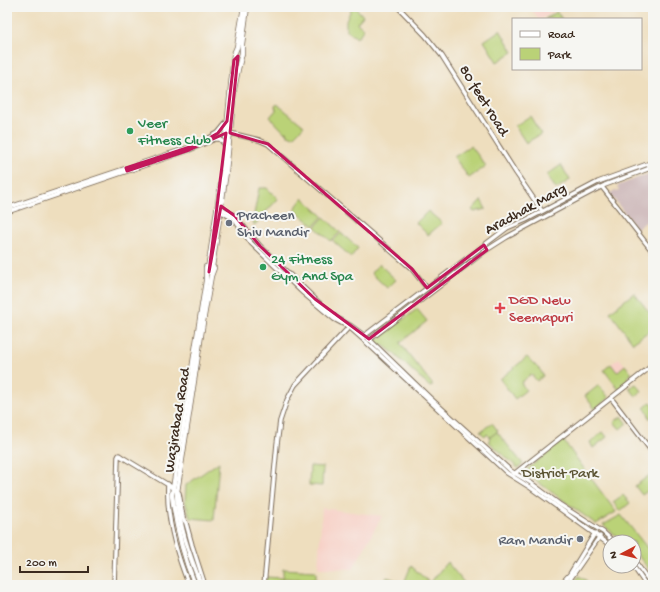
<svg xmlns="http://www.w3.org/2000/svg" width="660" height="592" viewBox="0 0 660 592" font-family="'Gochi Hand',sans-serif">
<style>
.built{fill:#f7d1c7}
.industrial{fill:#d2bfc0}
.green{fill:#bad277;stroke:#7a7e4a}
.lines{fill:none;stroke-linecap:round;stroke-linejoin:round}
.secondary-casing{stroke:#7a6956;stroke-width:5.5}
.highway-casing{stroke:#7a6956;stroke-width:6}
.secondary{stroke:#fff;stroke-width:3.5}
.highway{stroke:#fff;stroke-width:4.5}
.marked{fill:none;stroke:#c2185b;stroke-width:3;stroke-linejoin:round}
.leisure-dot{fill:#2e9e5b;stroke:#f6f6f2;stroke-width:1.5}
.worship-dot{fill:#6b7280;stroke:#f6f6f2;stroke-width:1.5}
.health-dot{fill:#e0444e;stroke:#f6f6f2;stroke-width:1.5}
.labels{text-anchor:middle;stroke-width:4;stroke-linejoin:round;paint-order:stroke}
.street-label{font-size:15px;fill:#3b2a1e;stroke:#f6f6f2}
.leisure-label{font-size:15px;fill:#27864d;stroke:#f6f6f2;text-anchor:start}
.worship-label{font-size:15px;fill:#5b616d;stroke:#f6f6f2;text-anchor:start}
.health-label{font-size:15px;fill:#be3a42;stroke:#f6f6f2;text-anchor:start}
.park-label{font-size:15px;fill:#5b5434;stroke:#f6f6f2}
</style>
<rect width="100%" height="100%" fill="#f6f6f2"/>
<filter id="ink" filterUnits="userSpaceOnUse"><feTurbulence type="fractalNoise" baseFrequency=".025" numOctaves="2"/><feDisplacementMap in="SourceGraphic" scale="8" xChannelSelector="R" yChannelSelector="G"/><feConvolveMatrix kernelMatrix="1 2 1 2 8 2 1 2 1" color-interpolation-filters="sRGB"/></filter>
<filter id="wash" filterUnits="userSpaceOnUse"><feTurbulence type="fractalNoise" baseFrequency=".012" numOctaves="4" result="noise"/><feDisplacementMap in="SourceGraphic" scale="16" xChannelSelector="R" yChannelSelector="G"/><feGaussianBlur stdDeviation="0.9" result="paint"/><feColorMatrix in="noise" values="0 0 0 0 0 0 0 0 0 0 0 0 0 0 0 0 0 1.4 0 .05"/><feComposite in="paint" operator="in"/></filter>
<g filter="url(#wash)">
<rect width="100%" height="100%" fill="#eedebe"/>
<g class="built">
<polygon points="530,7 552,7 554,11 542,19 538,19"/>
<polygon points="619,358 625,365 617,372 611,364"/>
<polygon points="322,508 382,516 353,569 318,568"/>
</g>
<polygon class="industrial" points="653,172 653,216 637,229 609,193 619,190 617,186"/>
<g class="green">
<polygon points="352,7 355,7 363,16 357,23 364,29 357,38 346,30 346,21"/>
<polygon points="557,12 562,19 545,19"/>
<polygon points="500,30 513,52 497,62 484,41"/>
<polygon points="277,104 304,126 293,137 286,134 287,133 286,131 285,133 270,117 276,110 275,106"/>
<polygon points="530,116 541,134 526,143 515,126"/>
<polygon points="471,146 486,166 469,178 454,157"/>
<polygon points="561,165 570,180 556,189 547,175"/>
<polygon points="259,188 267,188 278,199 260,218 259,217 256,220 258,222 254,225 253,220"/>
<polygon points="303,198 323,216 314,226 294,209"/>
<polygon points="481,200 486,209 474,212 472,210"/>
<polygon points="428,211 442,223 428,235 416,223"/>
<polygon points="324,217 340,232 331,241 315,227"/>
<polygon points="341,233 358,248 351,257 333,241"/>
<polygon points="379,264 396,280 387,288 371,273"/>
<polygon points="634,293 653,317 653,328 633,343 610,312"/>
<polygon points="417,309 427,321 400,343 432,384 432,386 430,387 392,352 383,345 379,346 374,342"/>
<polygon points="527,357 541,371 543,376 537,381 531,374 521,383 526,390 515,399 500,379"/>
<polygon points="611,364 617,372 625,365 632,374 627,377 630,381 619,390 604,370"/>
<polygon points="636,384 642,391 636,396 629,388"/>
<polygon points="599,385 609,398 595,409 585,396"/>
<polygon points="651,402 653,404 653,418 649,418 648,412 644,408"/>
<polygon points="622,416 627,423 620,429 614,422"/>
<polygon points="492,423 498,431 490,437 487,434 485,436 480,432"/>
<polygon points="497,432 523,464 518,468 488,441 490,440 489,438"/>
<polygon points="603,432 607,437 593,448 590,442"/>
<polygon points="563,440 616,512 596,524 524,472"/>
<polygon points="219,462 214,520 190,518 185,501 186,485"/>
<polygon points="310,466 323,467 322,486 309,485"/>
<polygon points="651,474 653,476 653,487 642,495 635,486"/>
<polygon points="623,495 630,503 620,511 613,502"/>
<polygon points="621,515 653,555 653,574 634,551 634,542 624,542 603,525"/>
<polygon points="447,562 466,585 382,585 387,577 404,583 411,566 430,583"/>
<polygon points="283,569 316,571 316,580 283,578 282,585 264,585 265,577 283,578"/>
<polygon points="579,576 587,581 585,585 572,585"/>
</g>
</g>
<g filter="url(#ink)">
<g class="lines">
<defs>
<g id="secondary">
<polyline points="398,7 425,35 442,56 516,173 542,211"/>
<polyline points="230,133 259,140 268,144 412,269 427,288"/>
<polyline points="602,187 653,252"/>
<polyline points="7,208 199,144 218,133 227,122"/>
<polyline points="221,208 235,216 260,246 315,299 337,318 351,326 369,339 429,397 511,471 531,483 559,504 603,532 614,542"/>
<polyline points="220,211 234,219 251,243 303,293 334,319 349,327 366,342 507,473 531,488 610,545"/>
<polyline points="7,212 189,150 215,139 220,139 225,145"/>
<polyline points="364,336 507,228 526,220 598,182 653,162"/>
<polyline points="369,340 485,251 507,237 589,193 605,185 653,167"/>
<polyline points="611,398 653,453"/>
<polyline points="514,474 653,365"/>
<path d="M168 484C166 519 176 553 189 585"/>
<polyline points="182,517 186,523 192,545 205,585"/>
<polyline points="634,560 652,585"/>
<polyline points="633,566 646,585"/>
<polyline points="114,585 118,457 119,455 122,457 170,486 179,493 183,517"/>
<polyline points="264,585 277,444 280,421 287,400 295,385 350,326"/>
<polyline points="560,585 570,574 595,533"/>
<polyline points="566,585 600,536"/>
</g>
<g id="highway">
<polyline points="244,7 237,47 234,54 223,171 208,269 209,272 211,270 212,267 226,172 234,89 238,69 242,53 242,44 247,7"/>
<path d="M195 585C183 556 176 526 172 495L206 281V267"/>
<path d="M201 585C190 557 177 522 177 492L203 322 211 276 214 268"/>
</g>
</defs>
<use href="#secondary" class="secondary-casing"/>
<use href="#highway" class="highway-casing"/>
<use href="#secondary" class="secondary"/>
<use href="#highway" class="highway"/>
</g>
</g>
<path class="marked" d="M238 56 230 133 268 144 412 269 427 288 484 245 487 250 369 339 315 299 260 246 235 216 221 206 209 272 226 133 189 150 127 171 126 168 199 144 218 133 227 121 234 60Z"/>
<g class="leisure-dot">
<circle cx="130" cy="131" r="4"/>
<circle cx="263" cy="267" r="4"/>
</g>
<g class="worship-dot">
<circle cx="229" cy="223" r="4"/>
<circle cx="580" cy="539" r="4"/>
</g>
<path class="health-dot" d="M498 302h4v4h4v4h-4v4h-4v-4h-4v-4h4z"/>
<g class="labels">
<g class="street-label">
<text transform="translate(485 100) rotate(58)" y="5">80 feet road</text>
<text transform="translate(525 208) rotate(-29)" y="5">Aradhak Marg</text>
<text transform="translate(176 420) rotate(-81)" y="5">Wazirabad Road</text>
</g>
<g class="leisure-label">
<text x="138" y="127">Veer<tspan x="138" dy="17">Fitness Club</tspan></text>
<text x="271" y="263">24 Fitness<tspan x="271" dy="17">Gym And Spa</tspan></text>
</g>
<g class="worship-label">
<text x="237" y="219">Pracheen<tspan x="237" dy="17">Shiv Mandir</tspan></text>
<text x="572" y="544" text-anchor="end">Ram Mandir</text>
</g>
<g class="health-label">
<text x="509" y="304">DGD New<tspan x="509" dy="17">Seemapuri</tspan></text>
</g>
<g class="park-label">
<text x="560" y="477">District Park</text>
</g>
</g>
<rect width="660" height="592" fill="none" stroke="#f6f6f2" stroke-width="24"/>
<rect x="512" y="18" width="130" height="52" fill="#f6f6f2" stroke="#aba49d"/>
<rect x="520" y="31" width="20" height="6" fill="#ffffff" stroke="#aba49d"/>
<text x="548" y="38" font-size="12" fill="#3b2a1e">Road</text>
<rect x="520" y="48" width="20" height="12" fill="#bad277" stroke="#aba49d"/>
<text x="548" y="58" font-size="12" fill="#3b2a1e">Park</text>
<g transform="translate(622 554) rotate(263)"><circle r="19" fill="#f6f6f2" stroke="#aba49d"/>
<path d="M0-3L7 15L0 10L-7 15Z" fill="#c8321e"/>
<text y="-6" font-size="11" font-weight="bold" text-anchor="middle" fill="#3b2a1e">N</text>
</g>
<path d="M20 566v6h68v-6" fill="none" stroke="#3b2a1e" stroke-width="2"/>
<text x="26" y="566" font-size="12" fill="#3b2a1e" stroke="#f6f6f2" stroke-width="3" paint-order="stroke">200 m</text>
</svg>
